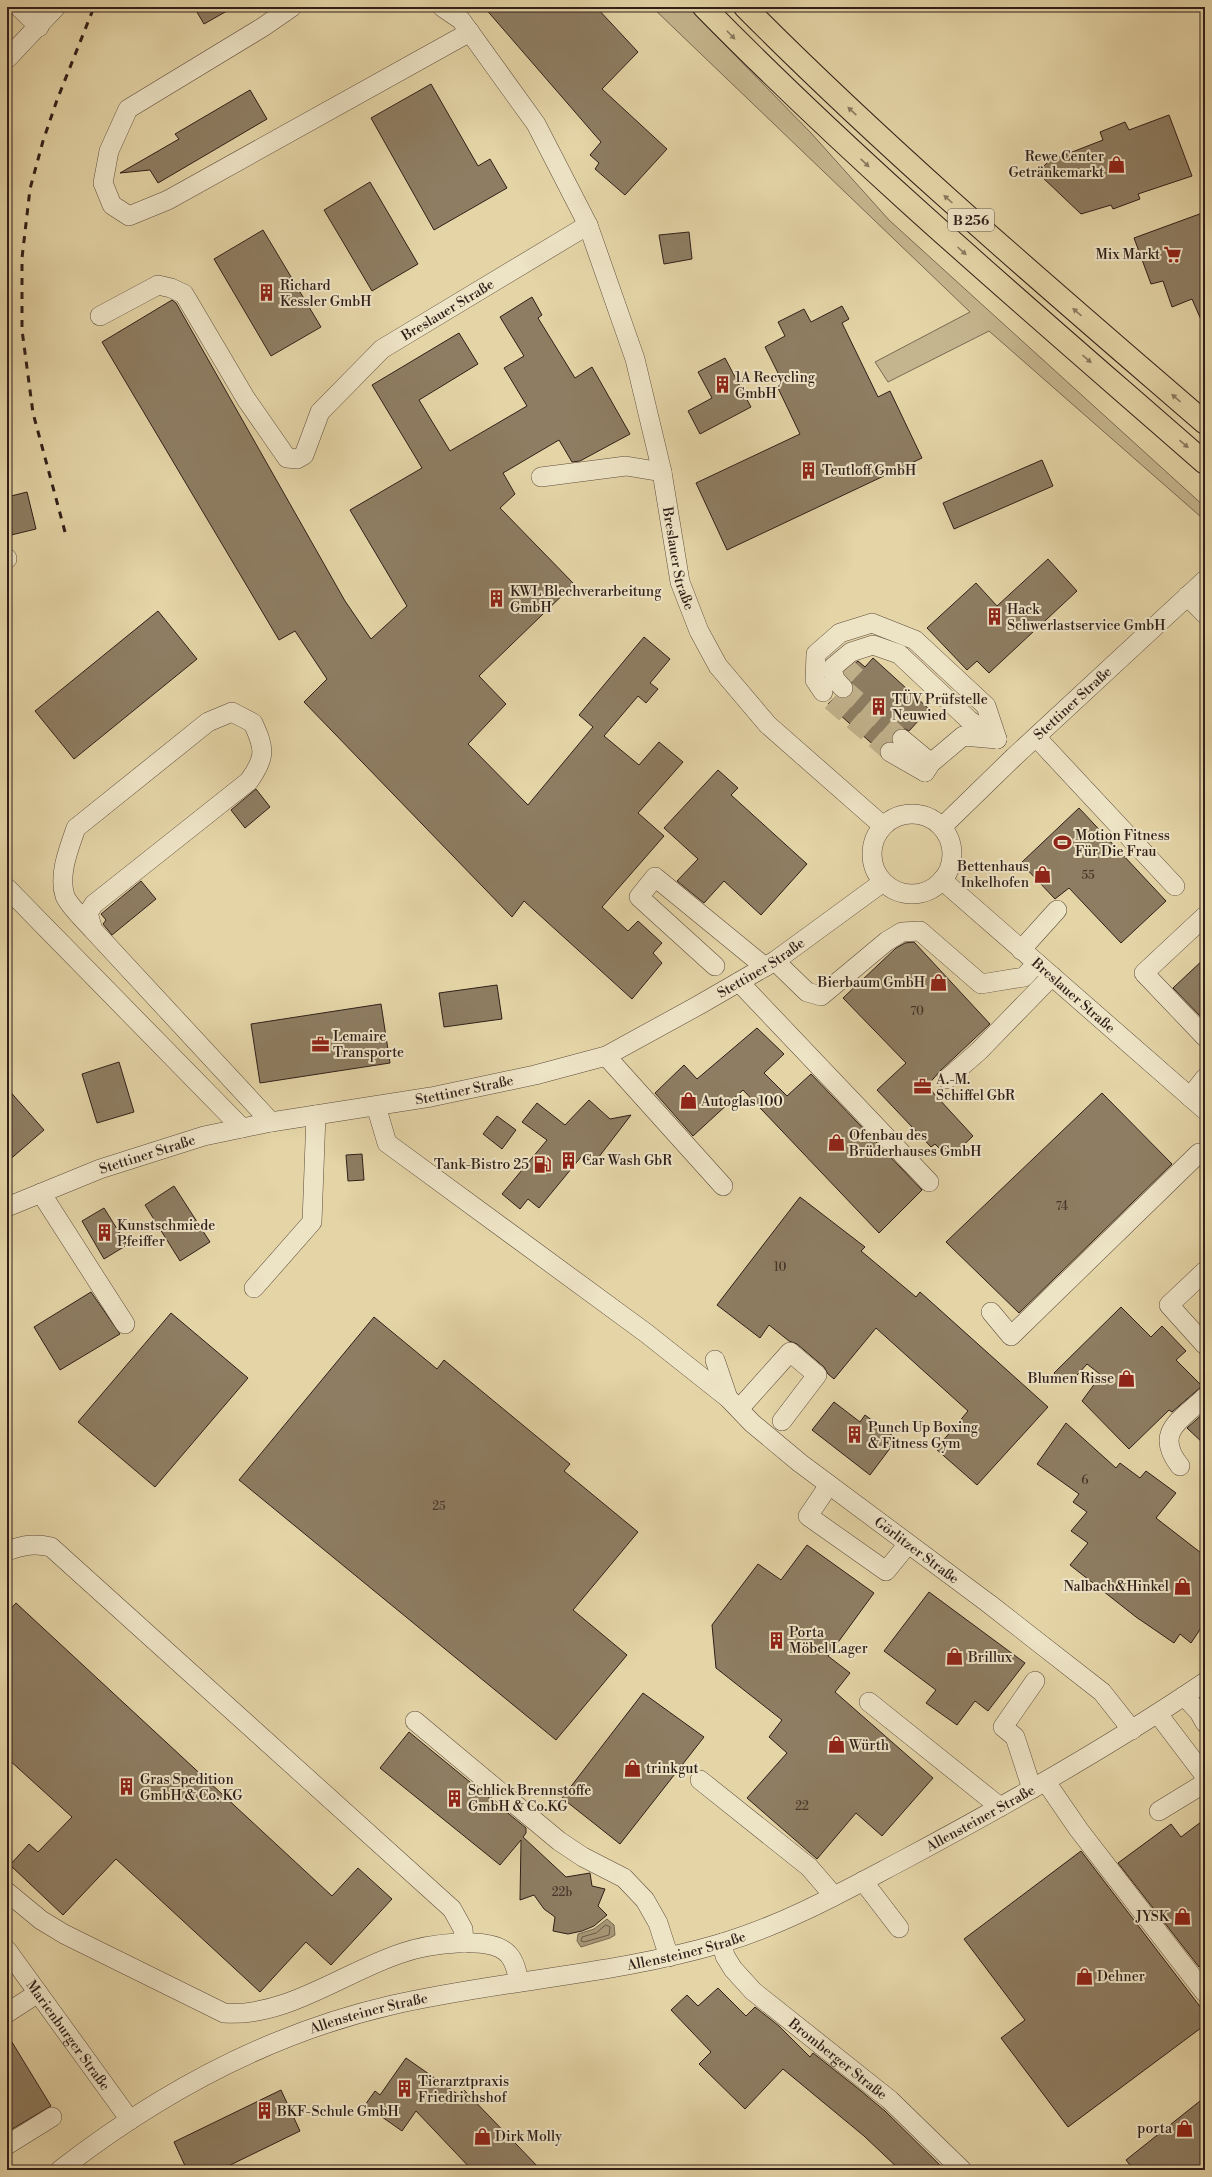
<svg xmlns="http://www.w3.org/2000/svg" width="1212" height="2177" viewBox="0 0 1212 2177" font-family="'Libre Bodoni',serif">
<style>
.green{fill:#c5b58e;stroke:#7a6a54}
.water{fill:#a79676;stroke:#776651}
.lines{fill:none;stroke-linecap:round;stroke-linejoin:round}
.shore{stroke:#6c5a48;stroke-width:1}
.building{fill:#8e7d62;stroke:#301f19}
.minor-tunnel{stroke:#c0b08a;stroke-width:19;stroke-dasharray:19 10;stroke-linecap:butt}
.minor-casing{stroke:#5d4c3c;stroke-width:20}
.highway-casing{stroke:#301f19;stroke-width:24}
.minor{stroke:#ede3c5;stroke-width:19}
.highway{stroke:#e4d4a6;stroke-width:22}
.rail{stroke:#301f19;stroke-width:3;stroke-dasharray:7 7;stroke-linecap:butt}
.oneway{fill:#8a7a60}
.labels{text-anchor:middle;stroke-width:4;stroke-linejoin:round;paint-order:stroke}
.number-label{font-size:12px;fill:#48362b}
.shield{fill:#ede3c5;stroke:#695a4d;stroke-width:1}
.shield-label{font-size:13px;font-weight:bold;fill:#301f19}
.poi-label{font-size:14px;fill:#301f19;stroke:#ede3c5;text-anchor:start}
.street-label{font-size:14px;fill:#301f19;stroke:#ede3c5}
</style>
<rect width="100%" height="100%" fill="#e4d4a6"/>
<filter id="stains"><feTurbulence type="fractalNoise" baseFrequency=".005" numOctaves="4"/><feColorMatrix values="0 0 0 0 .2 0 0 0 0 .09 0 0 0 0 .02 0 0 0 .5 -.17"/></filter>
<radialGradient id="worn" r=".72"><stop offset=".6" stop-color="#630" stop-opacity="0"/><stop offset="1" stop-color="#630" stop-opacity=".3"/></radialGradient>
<polygon class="green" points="652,7 688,7 811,133 889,220 1205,507 1205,523 1201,517 989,331 888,382 875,362 970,312"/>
<polygon class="water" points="607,1919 614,1925 615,1935 610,1938 581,1947 577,1941 578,1934 594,1929"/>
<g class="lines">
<polygon class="shore" points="606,1925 610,1927 609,1935 584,1942 581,1941 582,1937 596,1933"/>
</g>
<g class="building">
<polygon points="194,7 234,7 204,24"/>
<polygon points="484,7 596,7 638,52 602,89 667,149 625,195 595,169 599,163 590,155 601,142"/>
<polygon points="431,84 478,166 490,159 507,188 434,230 371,118"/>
<polygon points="250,90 267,119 158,183 150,170 120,173 179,139 175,134"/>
<polygon points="1169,115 1192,176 1138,194 1140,199 1113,209 1111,205 1081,214 1041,176 1043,167 1049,161 1103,140 1100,132 1125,122 1129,130"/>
<polygon points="370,182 418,264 372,291 324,210"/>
<polygon points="1205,212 1205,329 1192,299 1172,307 1163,281 1151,284 1134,238"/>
<polygon points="263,230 321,327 271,356 214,259"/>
<polygon points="689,232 692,259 664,264 659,235"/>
<polygon points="532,297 542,315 538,318 575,378 592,367 630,434 580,461 572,462 559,440 503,473 515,494 500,508 574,584 479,676 506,704 468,744 528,805 593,727 579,715 644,637 670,659 650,683 658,689 646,703 638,696 604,736 639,765 659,742 683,762 638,813 664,836 602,907 628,931 638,921 662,943 653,953 662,963 632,999 524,901 512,917 304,702 327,679 295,631 279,640 102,342 172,300 176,303 345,601 371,639 407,606 350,510 422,468 372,385 459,333 478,364 419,400 450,451 527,406 504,368 524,356 500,317"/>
<polygon points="842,306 849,319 842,323 878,397 890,391 922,458 727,550 696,483 800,434 777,386 783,383 765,347 785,336 778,322 804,309 811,322"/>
<polygon points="725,358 751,407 700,434 688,411 712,398 698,372"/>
<polygon points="1042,460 1053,486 954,529 943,503"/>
<polygon points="27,492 36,529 7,536 7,497"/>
<polygon points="1048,559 1077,591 989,673 977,661 967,670 927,628 976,583 997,606"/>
<polygon points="158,611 197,659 74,759 35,711"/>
<polygon points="873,658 929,709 909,731 903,728 894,732 892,741 884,743 879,750 828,704 836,696 846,698 853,691 853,685 844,672 858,661 865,667"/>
<polygon points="718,770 738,788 731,795 807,864 761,915 724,881 704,903 677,881 698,859 664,828"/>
<polygon points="256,789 270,807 245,828 231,810"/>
<polygon points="1079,808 1166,901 1121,943 1069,888 1055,899 1021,863"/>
<polygon points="141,881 156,899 112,935 103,924 106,920 101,914"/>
<polygon points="914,942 990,1024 940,1071 927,1086 973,1136 952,1156 946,1151 944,1153 935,1144 931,1147 877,1090 906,1063 843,998 896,948 905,943"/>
<polygon points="1205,958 1205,1021 1173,988"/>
<polygon points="497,985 502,1019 444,1027 439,993"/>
<polygon points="381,1004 390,1063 260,1083 251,1024"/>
<polygon points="757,1028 784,1054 764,1073 787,1096 811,1074 922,1190 879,1233 743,1090 693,1136 655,1093 684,1065 697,1079"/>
<polygon points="119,1062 134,1112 97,1123 82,1074"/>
<polygon points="7,1088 44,1130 7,1162"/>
<polygon points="1102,1093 1172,1164 1019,1313 946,1242"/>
<polygon points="589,1100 610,1119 631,1115 595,1162 581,1157 539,1208 528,1199 520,1209 502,1194 547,1140 522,1122 537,1103 565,1125"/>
<polygon points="497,1116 516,1130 502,1149 483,1134"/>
<polygon points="362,1154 364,1180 348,1181 346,1155"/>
<polygon points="174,1186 210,1242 180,1261 145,1205"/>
<polygon points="800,1197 865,1247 861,1251 916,1297 920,1292 1048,1407 977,1485 936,1449 968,1411 876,1328 834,1379 828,1374 824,1367 797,1344 789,1341 769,1325 760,1338 717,1305"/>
<polygon points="104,1208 127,1245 104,1259 82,1221"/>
<polygon points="91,1292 120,1334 60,1370 34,1327"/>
<polygon points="1121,1307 1151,1337 1162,1326 1186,1351 1176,1360 1202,1386 1172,1412 1169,1410 1129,1449 1082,1401 1101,1375 1087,1364 1070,1383 1063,1383 1054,1373"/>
<polygon points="171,1313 248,1378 155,1487 78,1422"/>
<polygon points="374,1317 437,1369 444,1360 570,1464 564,1471 638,1532 573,1610 627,1655 556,1740 239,1480"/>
<polygon points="834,1402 860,1422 865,1415 897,1439 870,1475 812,1430"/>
<polygon points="1205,1412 1205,1445 1187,1428"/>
<polygon points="1066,1423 1116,1468 1120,1463 1140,1478 1146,1471 1176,1493 1156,1518 1205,1556 1205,1622 1191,1643 1180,1634 1174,1643 1136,1617 1070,1565 1088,1543 1071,1531 1087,1512 1073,1502 1079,1494 1037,1464"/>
<polygon points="807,1545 874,1593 828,1656 850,1673 835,1692 933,1778 882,1836 856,1813 817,1859 747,1798 787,1753 769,1737 782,1720 716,1668 712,1625 758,1564 781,1580"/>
<polygon points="929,1592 1025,1663 988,1711 975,1701 957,1725 926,1703 936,1690 884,1651"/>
<polygon points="16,1603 332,1896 358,1868 392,1899 331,1965 306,1942 260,1992 116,1859 63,1915 10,1865 29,1844 38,1852 72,1817 7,1758 7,1613"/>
<polygon points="643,1693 704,1737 620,1844 562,1798"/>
<polygon points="409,1732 526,1828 526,1833 523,1837 566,1877 590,1873 592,1886 605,1889 598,1906 607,1915 594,1926 582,1931 568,1934 553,1931 555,1917 544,1909 534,1895 520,1900 521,1840 500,1865 380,1768"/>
<polygon points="1205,1819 1205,1962 1199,1967 1118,1863 1171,1824 1181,1837"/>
<polygon points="1081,1851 1205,2013 1205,2025 1068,2127 1001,2038 1025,2020 964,1939"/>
<polygon points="718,1988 746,2016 755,2007 779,2026 810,2057 813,2053 861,2091 885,2111 945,2170 900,2170 864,2136 783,2069 745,2109 699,2064 711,2052 671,2010 687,1995 698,2006"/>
<polygon points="7,2034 51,2106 7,2132"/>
<polygon points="406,2058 459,2095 464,2090 541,2170 472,2170 416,2111 402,2131 365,2105 375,2091 380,2095"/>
<polygon points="281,2090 300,2131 220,2170 187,2170 174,2142"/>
<polygon points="1205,2097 1205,2170 1134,2170 1126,2160"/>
</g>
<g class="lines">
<g class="minor-tunnel">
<polyline points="843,677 858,661"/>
<polyline points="843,688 902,739"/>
<polyline points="831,701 890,752"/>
</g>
<defs>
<g id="minor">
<polyline points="19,7 39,27"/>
<polyline points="292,7 263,27 128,109 109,151 103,183 112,205 129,216 168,200 470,32"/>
<path id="s1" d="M442 7 461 20 536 124 588 225 635 359 662 472 680 582 699 631 718 666 768 725 883 826"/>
<polyline points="7,59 56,7"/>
<path id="s2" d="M100 316 158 285 171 288 184 294 246 399 287 458 297 459 304 455 320 412 382 349 588 225"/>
<polyline points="541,477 626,466 662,472"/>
<polyline points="7,558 7,559"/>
<polyline points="1187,596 1205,614"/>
<path d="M843 688C836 681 832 677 833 667L851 652 873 645 899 654 969 720 997 739"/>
<polyline points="823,692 815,680 816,654 840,633 872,623 915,640 986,706 997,739"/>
<polyline points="1036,737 1175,886"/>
<polyline points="902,739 931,763"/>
<polyline points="890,752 925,772"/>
<polyline points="925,772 931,763 963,736 997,739"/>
<circle cx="912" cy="854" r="40"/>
<path id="s3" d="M942 827 1014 757 1205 580"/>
<path id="s4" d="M942 880 1205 1110"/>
<polyline points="7,888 242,1128"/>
<polyline points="1205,916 1144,973 1205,1037"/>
<path d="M93 930C86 922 69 906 65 896 58 875 69 848 76 828L208 722 232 712 253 723C265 749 266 757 249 781L94 904 88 913 93 930 271 1122"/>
<polyline points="1021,950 1057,910"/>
<polyline points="775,961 807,992 821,996 887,941 902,932 920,931 981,984 1024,977 1037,963"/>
<polyline points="715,966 639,897 655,877 765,967"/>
<polyline points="739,982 929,1182"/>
<polyline points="606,1056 723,1186"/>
<polyline points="947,1079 979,1051 1052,976"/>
<polyline points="1190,1097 1205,1078"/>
<polyline points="376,1106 387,1143 646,1333 728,1398"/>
<polyline points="41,1193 125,1324"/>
<path id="s5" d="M7 1207 100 1169 204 1136 271 1122 431 1097 535 1075 606 1056 699 1005 775 961 883 882"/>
<polyline points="1205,1271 1169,1305 1205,1345"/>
<polyline points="254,1288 312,1222 316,1115"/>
<polyline points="991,1312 1011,1336 1199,1153"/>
<path id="s6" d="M715 1360 728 1398 752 1423 800 1463 988 1603 1102 1692 1132 1730"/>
<polyline points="739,1409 790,1352 817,1375 782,1421"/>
<path d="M1180 1466C1153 1432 1181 1420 1205 1397"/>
<polyline points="829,1485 808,1516 886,1571 908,1544"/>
<path d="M7 1551C23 1545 35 1543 51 1547L452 1909 463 1929 464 1943"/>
<polyline points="1184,1696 1199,1712 1205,1723"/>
<polyline points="869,1702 1000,1807"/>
<polyline points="1158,1714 1205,1776"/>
<polyline points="415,1721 559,1841 583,1857 624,1878 645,1900 658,1923 669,1957"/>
<polyline points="700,1780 809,1867 834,1896"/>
<polyline points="1046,1782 1079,1830 1205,1993"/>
<polyline points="1032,1789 1015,1737 1003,1727 1035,1681"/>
<polyline points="1159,1811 1205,1783"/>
<polyline points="863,1881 899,1928"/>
<path d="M7 1892 41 1920 64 1934 224 2013C286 2018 346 1971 402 1953 425 1945 490 1934 508 1954 515 1961 517 1972 519 1982"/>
<path id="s7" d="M722 1943 725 1956 733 1969 753 1991 890 2100 962 2170"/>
<path id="s8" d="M7 1950 130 2120"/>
<polyline points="7,2013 38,1993"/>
<polyline points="7,2145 52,2117"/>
<path id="s9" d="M60 2170C158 2094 270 2033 392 2005 501 1980 614 1975 722 1943 786 1924 846 1890 905 1859 1008 1804 1109 1747 1205 1682"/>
</g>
<g id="highway">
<path d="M704 7C862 168 1035 314 1205 463"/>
<path d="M745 7C891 154 1049 288 1205 423"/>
</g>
</defs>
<use href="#minor" class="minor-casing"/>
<use href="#highway" class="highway-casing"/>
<use href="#minor" class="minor"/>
<use href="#highway" class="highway"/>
<polyline class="rail" points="65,532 33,413 22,330 22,258 30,189 43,141 57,100 94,7"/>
</g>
<defs><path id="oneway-solid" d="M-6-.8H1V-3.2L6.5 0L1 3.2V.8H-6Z"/></defs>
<g class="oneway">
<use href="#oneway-solid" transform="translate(731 35) rotate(46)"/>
<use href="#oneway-solid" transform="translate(852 111) rotate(-137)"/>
<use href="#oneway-solid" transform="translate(865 163) rotate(43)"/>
<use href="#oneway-solid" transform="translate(948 199) rotate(-138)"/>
<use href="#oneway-solid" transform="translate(962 251) rotate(42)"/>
<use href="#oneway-solid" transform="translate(1077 312) rotate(-139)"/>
<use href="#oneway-solid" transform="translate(1087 359) rotate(41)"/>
<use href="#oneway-solid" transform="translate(1176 398) rotate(-139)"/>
<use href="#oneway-solid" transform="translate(1184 444) rotate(41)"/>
</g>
<defs>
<symbol id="shop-bare" viewBox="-9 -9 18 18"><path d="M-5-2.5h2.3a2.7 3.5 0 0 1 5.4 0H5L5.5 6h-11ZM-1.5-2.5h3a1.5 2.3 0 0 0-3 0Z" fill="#8f2418" stroke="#ede3c5" stroke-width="2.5" paint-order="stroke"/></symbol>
<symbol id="supermarket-bare" viewBox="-9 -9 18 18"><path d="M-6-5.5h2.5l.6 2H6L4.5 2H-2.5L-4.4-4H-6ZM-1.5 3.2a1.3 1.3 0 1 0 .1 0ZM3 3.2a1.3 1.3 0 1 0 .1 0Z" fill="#8f2418" stroke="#ede3c5" stroke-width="2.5" paint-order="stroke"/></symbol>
<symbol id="building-bare" viewBox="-9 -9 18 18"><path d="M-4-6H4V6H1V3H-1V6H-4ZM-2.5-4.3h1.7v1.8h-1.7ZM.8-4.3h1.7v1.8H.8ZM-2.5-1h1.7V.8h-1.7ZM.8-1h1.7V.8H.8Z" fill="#8f2418" stroke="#ede3c5" stroke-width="2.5" paint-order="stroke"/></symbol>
<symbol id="stadium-bare" viewBox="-9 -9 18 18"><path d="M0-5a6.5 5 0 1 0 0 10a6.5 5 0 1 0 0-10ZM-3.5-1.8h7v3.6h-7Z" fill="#8f2418" stroke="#ede3c5" stroke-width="2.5" paint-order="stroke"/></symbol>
<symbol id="office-bare" viewBox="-9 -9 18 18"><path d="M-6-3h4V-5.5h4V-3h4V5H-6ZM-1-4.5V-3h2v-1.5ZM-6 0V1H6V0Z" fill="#8f2418" stroke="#ede3c5" stroke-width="2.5" paint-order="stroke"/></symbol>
<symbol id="fuel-bare" viewBox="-9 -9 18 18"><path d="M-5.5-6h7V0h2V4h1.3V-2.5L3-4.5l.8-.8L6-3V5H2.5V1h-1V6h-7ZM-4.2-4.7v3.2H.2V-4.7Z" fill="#8f2418" stroke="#ede3c5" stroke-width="2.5" paint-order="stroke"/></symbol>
</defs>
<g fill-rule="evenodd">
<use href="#shop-bare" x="1104" y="152" width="25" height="25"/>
<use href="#supermarket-bare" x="1160" y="242" width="25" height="25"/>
<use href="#building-bare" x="254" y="280" width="25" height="25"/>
<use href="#building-bare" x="710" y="372" width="25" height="25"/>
<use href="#building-bare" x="796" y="458" width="25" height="25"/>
<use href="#building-bare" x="484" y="586" width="25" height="25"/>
<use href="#building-bare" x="982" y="604" width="25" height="25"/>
<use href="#building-bare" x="866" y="694" width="25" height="25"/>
<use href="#stadium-bare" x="1050" y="830" width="25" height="25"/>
<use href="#shop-bare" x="1030" y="862" width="25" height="25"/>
<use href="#shop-bare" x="926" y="970" width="25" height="25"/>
<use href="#office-bare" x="308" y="1032" width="25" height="25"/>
<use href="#office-bare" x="910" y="1074" width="25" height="25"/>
<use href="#shop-bare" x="676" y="1088" width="25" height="25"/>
<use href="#shop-bare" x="824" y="1130" width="25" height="25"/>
<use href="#building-bare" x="556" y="1148" width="25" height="25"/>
<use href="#fuel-bare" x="530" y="1152" width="25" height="25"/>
<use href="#building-bare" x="92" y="1220" width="25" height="25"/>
<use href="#shop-bare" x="1114" y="1366" width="25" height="25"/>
<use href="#building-bare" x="842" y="1422" width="25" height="25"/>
<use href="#shop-bare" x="1170" y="1574" width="25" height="25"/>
<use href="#building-bare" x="764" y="1628" width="25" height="25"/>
<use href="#shop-bare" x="942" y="1644" width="25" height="25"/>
<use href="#shop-bare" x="824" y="1732" width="25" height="25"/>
<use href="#shop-bare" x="620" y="1756" width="25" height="25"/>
<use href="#building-bare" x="114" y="1774" width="25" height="25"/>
<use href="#building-bare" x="442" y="1786" width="25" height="25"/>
<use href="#shop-bare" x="1170" y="1904" width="25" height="25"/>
<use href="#shop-bare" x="1072" y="1964" width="25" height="25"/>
<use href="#building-bare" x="392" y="2076" width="25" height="25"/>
<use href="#building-bare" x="252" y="2098" width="25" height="25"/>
<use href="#shop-bare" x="1172" y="2116" width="25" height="25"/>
<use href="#shop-bare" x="470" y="2124" width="25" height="25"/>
</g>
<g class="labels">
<g class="number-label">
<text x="1088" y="879">55</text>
<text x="917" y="1015">70</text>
<text x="1062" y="1210">74</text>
<text x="780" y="1271">10</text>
<text x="1085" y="1484">6</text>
<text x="439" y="1510">25</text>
<text x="802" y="1810">22</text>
<text x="562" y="1896">22b</text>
</g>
<rect class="shield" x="948" y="209" width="46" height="22" rx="3"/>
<g class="shield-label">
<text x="971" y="225">B 256</text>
</g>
<g class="poi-label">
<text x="1104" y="161" text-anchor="end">Rewe Center<tspan x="1104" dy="16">Getränkemarkt</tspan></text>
<text x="1160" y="259" text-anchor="end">Mix Markt</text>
<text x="280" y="290">Richard<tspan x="280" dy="16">Kessler GmbH</tspan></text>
<text x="735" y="382">1A Recycling<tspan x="735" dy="16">GmbH</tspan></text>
<text x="822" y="475">Teutloff GmbH</text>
<text x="510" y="596">KWL Blechverarbeitung<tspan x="510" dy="16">GmbH</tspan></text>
<text x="1007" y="614">Hack<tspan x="1007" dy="16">Schwerlastservice GmbH</tspan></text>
<text x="892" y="704">TÜV Prüfstelle<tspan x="892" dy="16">Neuwied</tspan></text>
<text x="1075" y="840">Motion Fitness<tspan x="1075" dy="16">Für Die Frau</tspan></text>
<text x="1029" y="871" text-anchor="end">Bettenhaus<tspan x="1029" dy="16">Inkelhofen</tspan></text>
<text x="925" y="987" text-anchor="end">Bierbaum GmbH</text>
<text x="333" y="1041">Lemaire<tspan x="333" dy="16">Transporte</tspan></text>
<text x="936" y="1084">A.-M.<tspan x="936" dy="16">Schiffel GbR</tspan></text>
<text x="701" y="1106">Autoglas 100</text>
<text x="849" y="1140">Ofenbau des<tspan x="849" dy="16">Brüderhauses GmbH</tspan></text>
<text x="582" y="1165">Car Wash GbR</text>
<text x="529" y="1169" text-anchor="end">Tank-Bistro 25</text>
<text x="117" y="1230">Kunstschmiede<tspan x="117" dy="16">Pfeiffer</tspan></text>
<text x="1114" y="1383" text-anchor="end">Blumen Risse</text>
<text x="868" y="1432">Punch Up Boxing<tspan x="868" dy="16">&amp; Fitness Gym</tspan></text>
<text x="1169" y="1591" text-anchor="end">Nalbach&amp;Hinkel</text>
<text x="789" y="1637">Porta<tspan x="789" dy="16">Möbel Lager</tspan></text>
<text x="968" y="1662">Brillux</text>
<text x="849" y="1750">Würth</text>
<text x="646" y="1773">trinkgut</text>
<text x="140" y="1784">Gras Spedition<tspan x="140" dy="16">GmbH &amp; Co. KG</tspan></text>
<text x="468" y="1795">Schlick Brennstoffe<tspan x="468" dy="16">GmbH &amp; Co.KG</tspan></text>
<text x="1169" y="1921" text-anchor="end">JYSK</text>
<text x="1097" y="1981">Dehner</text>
<text x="418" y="2086">Tierarztpraxis<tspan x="418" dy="16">Friedrichshof</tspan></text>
<text x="277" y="2116">BKF-Schule GmbH</text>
<text x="1172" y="2133" text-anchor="end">porta</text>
<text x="495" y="2141">Dirk Molly</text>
</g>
<g class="street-label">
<text dy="5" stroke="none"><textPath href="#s2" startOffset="516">Breslauer Straße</textPath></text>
<text dy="5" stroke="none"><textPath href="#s1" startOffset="611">Breslauer Straße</textPath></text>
<text dy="5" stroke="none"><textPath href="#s3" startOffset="180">Stettiner Straße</textPath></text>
<text dy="5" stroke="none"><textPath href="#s5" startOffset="798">Stettiner Straße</textPath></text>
<text dy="5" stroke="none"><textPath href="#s4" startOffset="175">Breslauer Straße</textPath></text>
<text dy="5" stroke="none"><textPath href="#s5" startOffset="474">Stettiner Straße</textPath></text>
<text dy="5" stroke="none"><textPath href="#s5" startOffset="150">Stettiner Straße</textPath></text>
<text dy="5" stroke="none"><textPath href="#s6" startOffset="283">Görlitzer Straße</textPath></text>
<text dy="5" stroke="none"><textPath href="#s9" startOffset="997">Allensteiner Straße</textPath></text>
<text dy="5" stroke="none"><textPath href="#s9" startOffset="673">Allensteiner Straße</textPath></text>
<text dy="5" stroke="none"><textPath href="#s9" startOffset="349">Allensteiner Straße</textPath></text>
<text dy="5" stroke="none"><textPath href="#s8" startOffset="105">Marienburger Straße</textPath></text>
<text dy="5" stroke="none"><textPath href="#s7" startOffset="167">Bromberger Straße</textPath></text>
</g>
</g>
<rect width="1212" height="2177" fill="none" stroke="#e4d4a6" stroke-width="24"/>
<rect x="8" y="8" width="1196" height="2161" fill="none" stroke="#301f19" stroke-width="2"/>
<rect x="12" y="12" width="1188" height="2153" fill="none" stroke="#301f19"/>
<rect width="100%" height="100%" filter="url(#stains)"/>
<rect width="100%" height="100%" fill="url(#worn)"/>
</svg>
